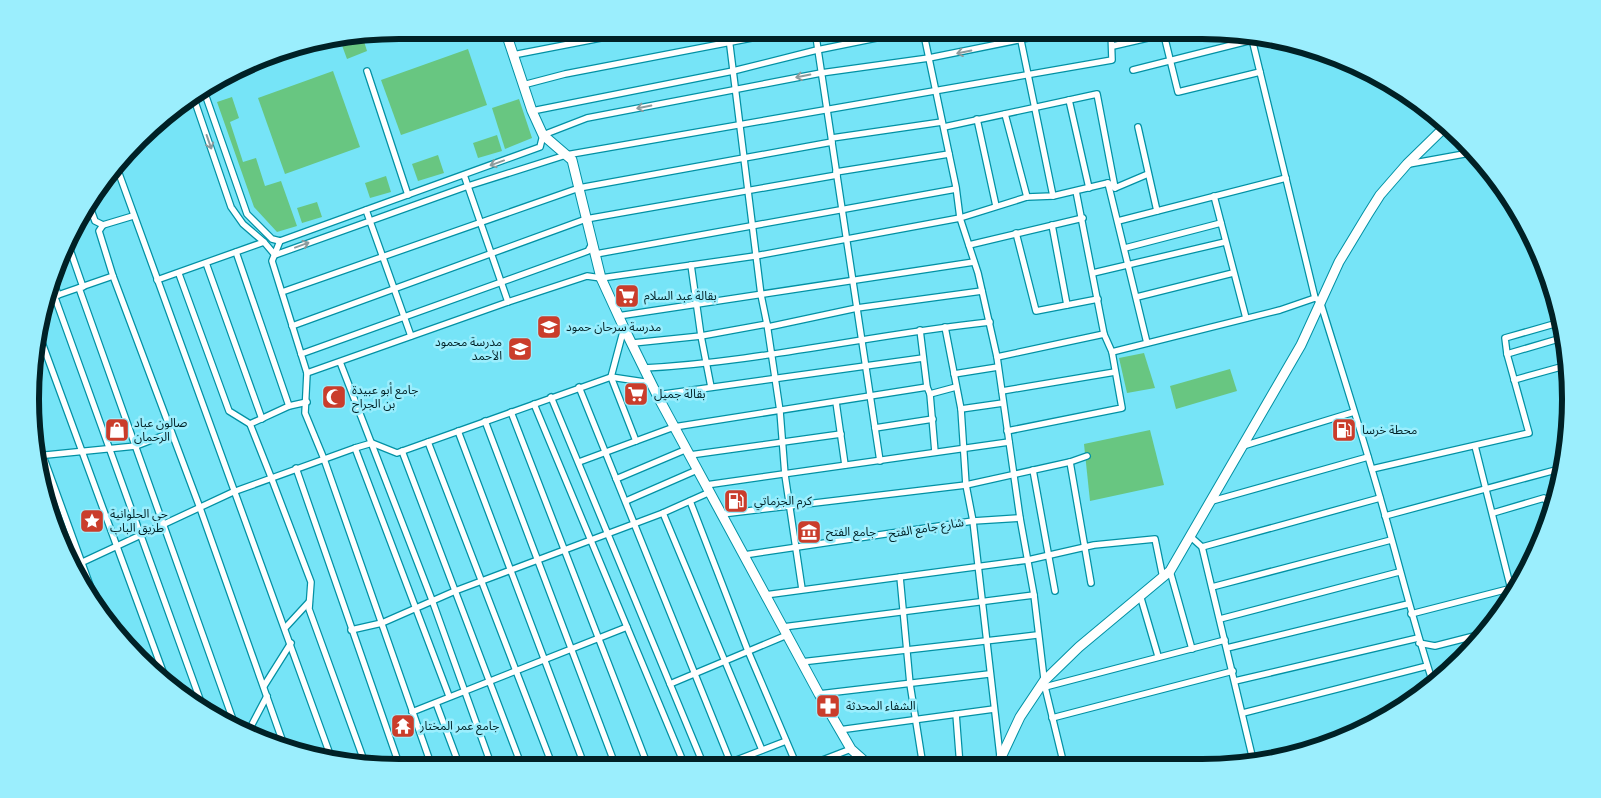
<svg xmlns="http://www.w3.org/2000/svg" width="1601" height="798" viewBox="0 0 1601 798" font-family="'Archivo Narrow','Noto Sans Arabic',sans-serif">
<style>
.green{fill:#68c681}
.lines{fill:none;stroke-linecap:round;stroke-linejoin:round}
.minor-casing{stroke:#0291a4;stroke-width:8}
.secondary-casing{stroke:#0291a4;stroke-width:11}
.minor{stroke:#fff;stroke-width:5.5}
.secondary{stroke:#fff;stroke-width:9}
.oneway{stroke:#8c9b9d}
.labels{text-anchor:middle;stroke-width:5;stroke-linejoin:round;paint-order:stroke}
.poi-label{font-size:12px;fill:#002126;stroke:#9beefd;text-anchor:start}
.street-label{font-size:12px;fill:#002126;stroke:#9beefd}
.rim{fill:none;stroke:#002126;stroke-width:6}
</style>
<rect width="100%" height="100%" fill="#76e4f7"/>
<g class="green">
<polygon points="375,34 363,38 367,51 347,59 340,40"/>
<polygon points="468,49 487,105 401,135 381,80"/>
<polygon points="333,71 360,147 285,174 258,98"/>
<polygon points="232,97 239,118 230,122 243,162 256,158 265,186 281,181 297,226 277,232 254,207 217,102"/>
<polygon points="519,99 532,138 505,149 492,108"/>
<polygon points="497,135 502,151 478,158 473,143"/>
<polygon points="438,155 444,173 418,181 412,164"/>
<polygon points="386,176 391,192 370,198 365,183"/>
<polygon points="317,202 322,217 302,223 297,208"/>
<polygon points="1144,353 1155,388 1127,393 1119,358"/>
<polygon points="1230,369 1237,391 1176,409 1170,386"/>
<polygon points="1150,430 1164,485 1090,501 1084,444"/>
</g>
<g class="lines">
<defs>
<g id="minor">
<polyline points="728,30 761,295 767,324 780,411 785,475 802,589"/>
<polyline points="815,30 880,461"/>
<polyline points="923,30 956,187 960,218 978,273 997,357 1020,518 1034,595 1045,687 1064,765"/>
<polyline points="1019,31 1053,196"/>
<polyline points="1163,31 1178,92 1260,72"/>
<path d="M1251 35 1315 298 1320 301C1342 372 1365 443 1385 515 1401 572 1415 628 1433 683"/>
<polyline points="1113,46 1178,31"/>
<polyline points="513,55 642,30"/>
<polyline points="1133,70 1252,40"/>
<polyline points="367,71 408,195"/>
<polyline points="523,85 565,74 793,30"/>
<polyline points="204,91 247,214 272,239 280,241 540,147 543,135 587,118 821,73 929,58 1063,31"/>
<polyline points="193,96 231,207 243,224 264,242 275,255 468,186 566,155 1112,60 1111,31"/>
<polyline points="1069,100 1089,188"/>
<polyline points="532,111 733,71 817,50 916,30"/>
<polyline points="1005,114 1027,197"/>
<polyline points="977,119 996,206"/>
<polyline points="944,127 1097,94 1115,188"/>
<polyline points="1138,127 1157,211"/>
<polyline points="832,138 942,122"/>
<polyline points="1409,164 1475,152"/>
<polyline points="117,168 332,760"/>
<polyline points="836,172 949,154"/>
<polyline points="464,175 508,302"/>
<polyline points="1108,183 1147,343"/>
<polyline points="1214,196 1246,318"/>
<polyline points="88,202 95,221 103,225 99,231 113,276 200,508 285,748"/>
<polyline points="366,210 411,336"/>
<polyline points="1118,221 1286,178"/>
<polyline points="103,225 133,216"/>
<polyline points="1052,225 1067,305"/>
<polyline points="1016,233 1036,311 1098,299"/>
<polyline points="67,241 83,287"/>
<polyline points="280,241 272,261 307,373 305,413 324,459 432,767"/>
<polyline points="969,245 1083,218"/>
<polyline points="1125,248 1221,223"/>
<polyline points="236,252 289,406"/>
<polyline points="596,254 956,189"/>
<polyline points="206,263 262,419"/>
<polyline points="691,265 701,336 711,387"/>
<polyline points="1093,273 1225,242"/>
<polyline points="179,274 229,411 250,424 271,477 311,582 309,609 366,766"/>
<polyline points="52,277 58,295"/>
<polyline points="157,280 264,242"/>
<polyline points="79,288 237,731"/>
<polyline points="282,292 579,188 832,142"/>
<polyline points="47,293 58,295 113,276"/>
<polyline points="54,295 202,705"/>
<polyline points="1137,297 1233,273"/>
<polyline points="618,316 974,262"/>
<polyline points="292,326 586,219 837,175"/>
<polyline points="768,327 857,308 982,291"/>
<polyline points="945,327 961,409 966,485 973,521 1000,756"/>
<polyline points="624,328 611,377 636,441"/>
<polyline points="37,329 166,680"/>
<polyline points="920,330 927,387"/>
<polyline points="633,343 701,336 767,324"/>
<polyline points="1112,352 1280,310 1315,298"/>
<polyline points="301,354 588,251 593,242"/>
<polyline points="1507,354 1565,337"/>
<polyline points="997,357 1104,334"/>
<polyline points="340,362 432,600 492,767"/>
<path d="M644 368C760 362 874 334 990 322"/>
<polyline points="307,373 508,302 587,276 601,278 755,256 960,218 1027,197 1053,196 1108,183 1115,188 1148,174"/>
<polyline points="954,374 998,367"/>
<polyline points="1514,380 1568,365"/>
<polyline points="579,387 732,766"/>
<polyline points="1002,391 1115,372"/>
<polyline points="930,394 935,452"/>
<polyline points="657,395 923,358"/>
<polyline points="551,397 704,766"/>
<polyline points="836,402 845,465"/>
<polyline points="534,404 685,766"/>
<polyline points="961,409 1003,403"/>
<polyline points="511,412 648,766"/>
<polyline points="485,421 616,767"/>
<polyline points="250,424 289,406 307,402"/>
<polyline points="875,428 933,419"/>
<polyline points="34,431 96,602"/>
<polyline points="458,431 585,767"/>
<polyline points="1007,431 1122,408 1112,352 1104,334 1076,191"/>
<polyline points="428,442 553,767"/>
<polyline points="1243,446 1354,412"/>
<polyline points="1475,446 1512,593"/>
<polyline points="355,448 449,696"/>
<polyline points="402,451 522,767"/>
<polyline points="690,455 841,434"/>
<polyline points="36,456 136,446 170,433"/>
<polyline points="579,462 674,427 927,387 930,394 956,387"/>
<polyline points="1070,462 1091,583"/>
<polyline points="296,468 400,767"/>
<polyline points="1372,469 1529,433 1507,354 1505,338 1561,322"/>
<polyline points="1033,470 1055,591"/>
<polyline points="616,479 687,449"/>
<polyline points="706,485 1009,442"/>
<polyline points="626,501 697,470"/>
<polyline points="690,501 748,651 797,766"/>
<polyline points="1212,501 1368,457"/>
<polyline points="663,513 762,750"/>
<polyline points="1493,513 1544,498 1551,507 1554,506"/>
<polyline points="722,514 966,485 1070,462 1087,456"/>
<polyline points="1385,516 1563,468"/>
<polyline points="1192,538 1202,547 1254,764"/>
<polyline points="1202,547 1380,498"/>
<polyline points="744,555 973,521 1020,518"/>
<polyline points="72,567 233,492 355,448 372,443 397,453 611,377 651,383"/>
<polyline points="1170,571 1192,649"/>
<polyline points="900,577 910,684 923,766"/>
<polyline points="1212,587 1391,540"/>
<polyline points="765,595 1028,560 1094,545 1155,539 1163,578"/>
<polyline points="1140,595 1158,656"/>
<polyline points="1411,614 1516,587"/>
<polyline points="1220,619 1399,572"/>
<polyline points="783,627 1034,595"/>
<polyline points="285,628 309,602"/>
<polyline points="351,630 382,623 455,591 663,513 710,492"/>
<polyline points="1419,643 1435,646 1486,633"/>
<polyline points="1227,648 1408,604"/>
<polyline points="801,662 1037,635"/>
<polyline points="1235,681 1418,638"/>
<polyline points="670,684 787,635"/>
<polyline points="264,686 291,643"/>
<polyline points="1045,687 1225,640"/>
<polyline points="819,694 989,674"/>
<polyline points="436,703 460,767"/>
<polyline points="412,712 627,627"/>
<polyline points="1243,713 1427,666"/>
<polyline points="956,714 960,766"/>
<polyline points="1052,718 1233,671"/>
<polyline points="839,730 994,709"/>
<polyline points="247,734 267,696"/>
<polyline points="721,766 786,741"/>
<polyline points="807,766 851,749"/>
</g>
<g id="secondary">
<polyline points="505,30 532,111 543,135 572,160 601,278 624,328 657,395 819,694 851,749 870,766"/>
<polyline points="1282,757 1325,747"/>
<polyline points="997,766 1020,717 1044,681 1079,647 1170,571 1301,345 1339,262 1368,214 1380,195 1407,164 1447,125"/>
</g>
</defs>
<use href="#minor" class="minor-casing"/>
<use href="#secondary" class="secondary-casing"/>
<use href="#minor" class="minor"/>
<use href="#secondary" class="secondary"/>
</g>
<defs><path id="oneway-shaft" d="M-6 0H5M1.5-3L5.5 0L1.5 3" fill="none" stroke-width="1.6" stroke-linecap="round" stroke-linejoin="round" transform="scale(1.25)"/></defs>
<g class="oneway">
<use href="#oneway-shaft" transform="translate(964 52) rotate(169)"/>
<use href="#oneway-shaft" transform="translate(803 76) rotate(169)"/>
<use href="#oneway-shaft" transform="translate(644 107) rotate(169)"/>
<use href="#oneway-shaft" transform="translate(209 142) rotate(71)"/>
<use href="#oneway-shaft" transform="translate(497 163) rotate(160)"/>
<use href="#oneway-shaft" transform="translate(302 245) rotate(-20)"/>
</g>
<defs>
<symbol id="supermarket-square" viewBox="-11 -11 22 22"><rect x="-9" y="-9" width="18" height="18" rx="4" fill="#ca3d2b" stroke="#9beefd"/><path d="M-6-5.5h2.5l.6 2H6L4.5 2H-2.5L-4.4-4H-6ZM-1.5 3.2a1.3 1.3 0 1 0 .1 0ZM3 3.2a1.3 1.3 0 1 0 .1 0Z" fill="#fff"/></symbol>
<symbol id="school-square" viewBox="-11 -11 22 22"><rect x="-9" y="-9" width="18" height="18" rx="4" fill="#ca3d2b" stroke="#9beefd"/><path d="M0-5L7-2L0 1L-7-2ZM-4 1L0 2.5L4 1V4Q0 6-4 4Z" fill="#fff"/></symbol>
<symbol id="mosque-square" viewBox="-11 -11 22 22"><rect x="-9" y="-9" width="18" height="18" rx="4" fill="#ca3d2b" stroke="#9beefd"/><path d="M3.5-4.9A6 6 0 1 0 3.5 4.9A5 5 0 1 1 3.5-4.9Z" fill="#fff"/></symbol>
<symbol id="shop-square" viewBox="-11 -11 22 22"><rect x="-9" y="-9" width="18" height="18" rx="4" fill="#ca3d2b" stroke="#9beefd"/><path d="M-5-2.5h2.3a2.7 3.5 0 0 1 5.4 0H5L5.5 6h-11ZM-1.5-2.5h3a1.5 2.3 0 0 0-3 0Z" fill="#fff"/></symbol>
<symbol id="fuel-square" viewBox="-11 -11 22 22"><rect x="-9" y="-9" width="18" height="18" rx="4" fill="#ca3d2b" stroke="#9beefd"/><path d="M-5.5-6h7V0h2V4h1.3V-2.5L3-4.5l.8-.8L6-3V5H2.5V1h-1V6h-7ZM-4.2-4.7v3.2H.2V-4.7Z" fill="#fff"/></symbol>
<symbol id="sight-square" viewBox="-11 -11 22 22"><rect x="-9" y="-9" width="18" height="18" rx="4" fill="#ca3d2b" stroke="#9beefd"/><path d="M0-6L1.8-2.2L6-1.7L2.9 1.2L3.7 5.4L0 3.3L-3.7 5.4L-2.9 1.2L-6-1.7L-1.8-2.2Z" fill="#fff"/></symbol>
<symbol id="museum-square" viewBox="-11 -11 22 22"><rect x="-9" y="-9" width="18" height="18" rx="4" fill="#ca3d2b" stroke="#9beefd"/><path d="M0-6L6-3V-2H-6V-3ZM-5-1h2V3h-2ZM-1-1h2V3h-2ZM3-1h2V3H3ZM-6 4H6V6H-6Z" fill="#fff"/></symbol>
<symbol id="pharmacy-square" viewBox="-11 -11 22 22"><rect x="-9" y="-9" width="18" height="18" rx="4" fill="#ca3d2b" stroke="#9beefd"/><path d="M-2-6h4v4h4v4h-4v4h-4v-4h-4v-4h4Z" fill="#fff"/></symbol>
<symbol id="temple-square" viewBox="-11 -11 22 22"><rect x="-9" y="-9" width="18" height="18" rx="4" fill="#ca3d2b" stroke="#9beefd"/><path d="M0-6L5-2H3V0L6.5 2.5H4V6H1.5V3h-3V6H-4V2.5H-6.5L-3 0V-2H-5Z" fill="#fff"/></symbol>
</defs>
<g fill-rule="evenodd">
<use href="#supermarket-square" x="613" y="282" width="28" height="28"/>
<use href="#school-square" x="535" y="313" width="28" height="28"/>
<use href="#school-square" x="506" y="335" width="28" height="28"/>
<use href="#supermarket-square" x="622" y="380" width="28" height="28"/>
<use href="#mosque-square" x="320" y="383" width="28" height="28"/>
<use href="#shop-square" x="103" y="416" width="28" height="28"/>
<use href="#fuel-square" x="1330" y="416" width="28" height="28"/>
<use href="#fuel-square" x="722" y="487" width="28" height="28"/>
<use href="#sight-square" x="78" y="507" width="28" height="28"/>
<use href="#museum-square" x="795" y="518" width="28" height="28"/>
<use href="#pharmacy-square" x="814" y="692" width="28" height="28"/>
<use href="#temple-square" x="389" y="712" width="28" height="28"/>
</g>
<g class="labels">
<g class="poi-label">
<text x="644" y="300">بقالة عبد السلام</text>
<text x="566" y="331">مدرسة سرحان حمود</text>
<text x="502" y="346" text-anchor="end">مدرسة محمود<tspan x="502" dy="14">الأحمد</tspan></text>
<text x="352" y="394">جامع أبو عبيدة<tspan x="352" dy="14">بن الجراح</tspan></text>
<text x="654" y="398">بقالة جميل</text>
<text x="134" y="427">صالون عباد<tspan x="134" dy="14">الرحمان</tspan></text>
<text x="1362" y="434">محطة خرسا</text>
<text x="754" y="505">كرم الجزماتي</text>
<text x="110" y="518">حي الحلوانية<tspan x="110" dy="14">طريق الباب</tspan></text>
<text x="826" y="536">جامع الفتح</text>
<text x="846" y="710">الشفاء المحدثة</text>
<text x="420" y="730">جامع عمر المختار</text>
</g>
<g class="street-label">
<text transform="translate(926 528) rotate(-9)" y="4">شارع جامع الفتح</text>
</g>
</g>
<path d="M0 0H1601V798H0ZM399 39H1202A360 360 0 0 1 1562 399V399A360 360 0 0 1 1202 759H399A360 360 0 0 1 39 399V399A360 360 0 0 1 399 39Z" fill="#9beefd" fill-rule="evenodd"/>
<path class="rim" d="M399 39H1202A360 360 0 0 1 1562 399V399A360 360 0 0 1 1202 759H399A360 360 0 0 1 39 399V399A360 360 0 0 1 399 39Z"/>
</svg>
